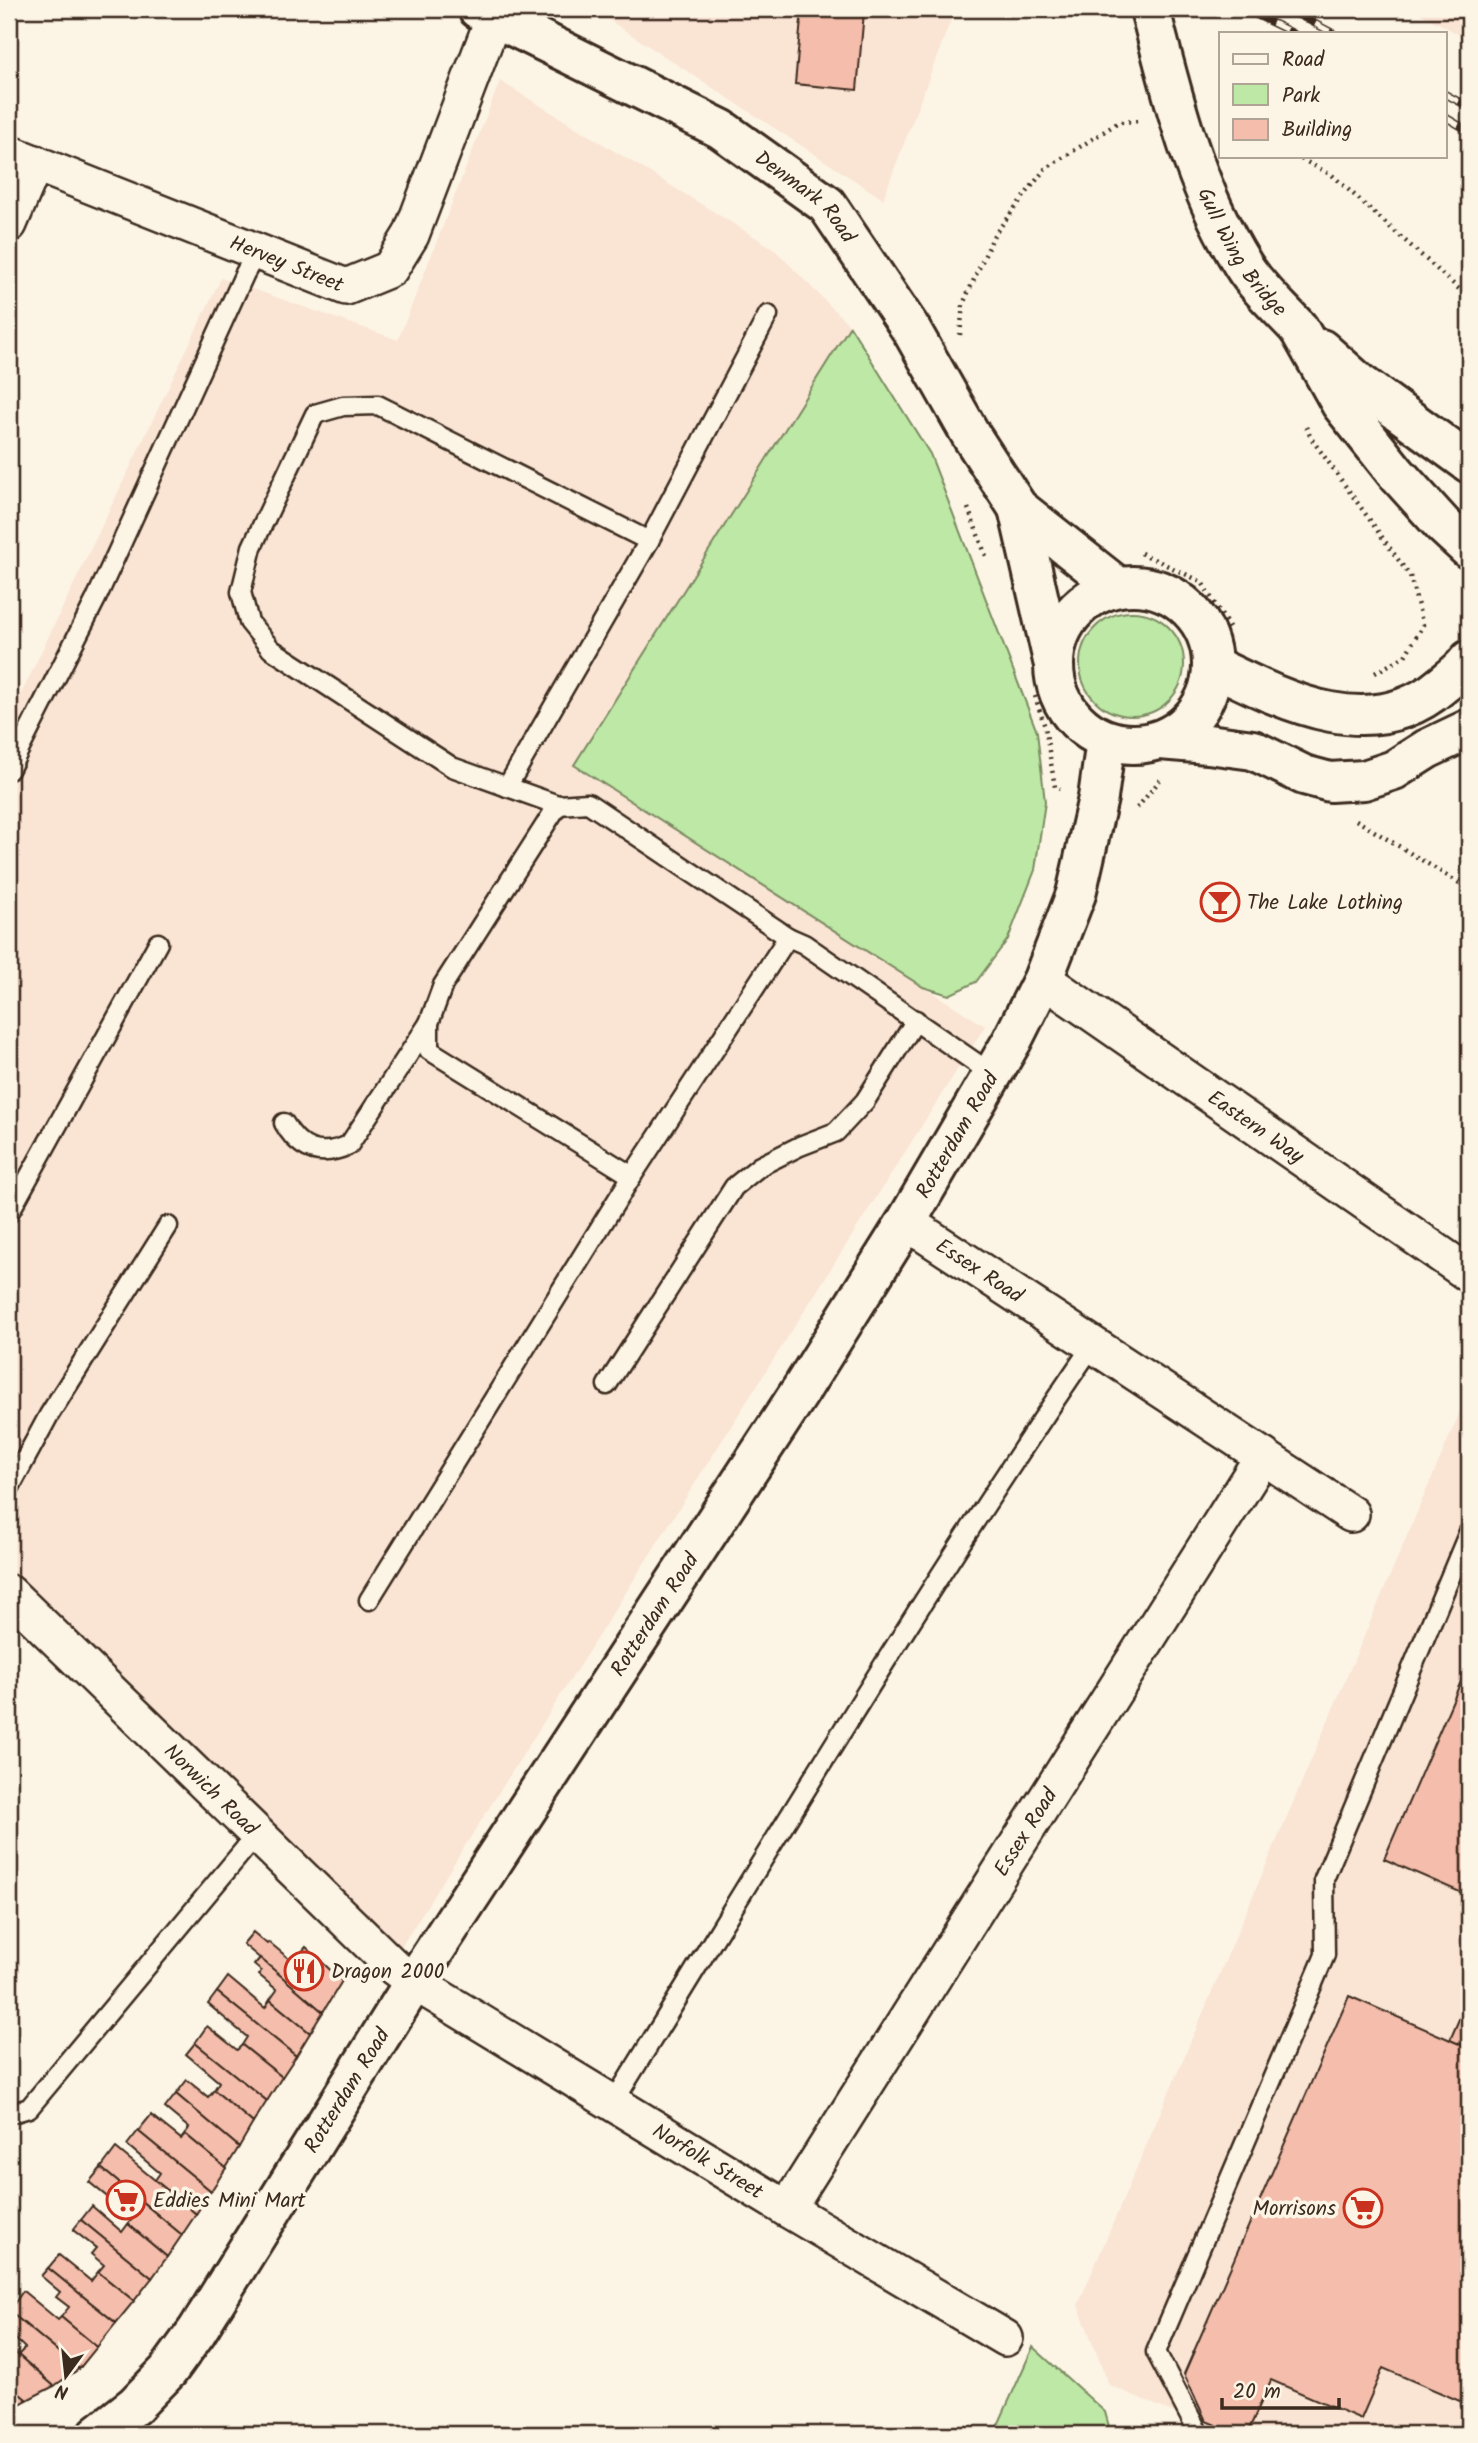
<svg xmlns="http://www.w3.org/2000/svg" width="1478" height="2443" viewBox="0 0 1478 2443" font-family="Kalam,sans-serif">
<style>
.built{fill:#fae4d4}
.green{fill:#bde8a5;stroke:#7c8962;stroke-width:2}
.building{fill:#f5bdab;stroke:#3b2a1e;stroke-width:2}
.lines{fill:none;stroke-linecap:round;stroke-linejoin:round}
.lane-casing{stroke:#3b2a1e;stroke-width:23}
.street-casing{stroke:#3b2a1e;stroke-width:40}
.secondary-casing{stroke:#3b2a1e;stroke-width:44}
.highway-casing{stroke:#3b2a1e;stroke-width:44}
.path{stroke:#3b2a1e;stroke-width:4.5;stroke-dasharray:2 5;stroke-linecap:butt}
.lane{stroke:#fcf5e5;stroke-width:18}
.street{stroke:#fcf5e5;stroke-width:35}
.secondary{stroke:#fcf5e5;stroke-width:38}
.highway{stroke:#fcf5e5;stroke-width:38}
.rail-casing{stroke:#3b2a1e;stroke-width:8}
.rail{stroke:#fcf5e5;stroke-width:5;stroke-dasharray:16;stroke-linecap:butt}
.highway-bridge-casing{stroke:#3b2a1e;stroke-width:44;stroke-linecap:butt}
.highway-bridge{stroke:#fcf5e5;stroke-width:38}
.labels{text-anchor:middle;stroke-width:7;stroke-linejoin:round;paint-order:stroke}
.street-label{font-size:21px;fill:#3b2a1e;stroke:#fcf5e5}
.poi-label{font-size:21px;fill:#3b2a1e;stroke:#fcf5e5;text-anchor:start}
</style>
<rect width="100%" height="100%" fill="#fcf5e5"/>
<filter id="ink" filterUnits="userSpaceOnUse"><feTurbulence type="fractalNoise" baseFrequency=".0143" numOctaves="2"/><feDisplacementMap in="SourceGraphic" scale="14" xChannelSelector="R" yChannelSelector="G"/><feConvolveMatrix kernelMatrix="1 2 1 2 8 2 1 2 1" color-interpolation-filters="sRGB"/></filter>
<g filter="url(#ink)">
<g class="built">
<polygon points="592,9 955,9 883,199"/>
<polygon points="1412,9 1469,9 1469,40"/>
<polygon points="500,81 773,248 850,326 575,765 985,1026 399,1950 9,1591 9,719 221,278 398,340"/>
<polygon points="1469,1391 1469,2434 1223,2434 1109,2385 1078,2305"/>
</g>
<g class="green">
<polygon points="850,326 930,454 1037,732 1045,802 1035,870 1008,939 976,982 949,995 923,987 574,765"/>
<circle cx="1132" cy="664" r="52"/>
<polygon points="1033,2347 1105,2412 1111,2434 994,2434"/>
</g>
<g class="building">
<polygon points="802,9 864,12 857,90 795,84"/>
<polygon points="1469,1663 1469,1896 1384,1859"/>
<polygon points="253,1932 267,1944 269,1942 293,1962 306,1947 342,1981 323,2012 243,1944"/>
<polygon points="260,1958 323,2012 310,2033 270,2000 277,1990 259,1975 261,1971 254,1965"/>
<polygon points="228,1977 265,2008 270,2000 310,2033 296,2056 217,1992"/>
<polygon points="217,1992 296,2056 282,2077 242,2045 247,2037 208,2004"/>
<polygon points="1349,1996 1469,2048 1469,2405 1383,2368 1361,2419 1271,2380 1247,2434 1237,2434 1206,2421 1184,2374"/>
<polygon points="1469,1996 1469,2048 1450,2040"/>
<polygon points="207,2026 237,2050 242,2045 282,2077 267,2101 195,2043"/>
<polygon points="195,2043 267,2101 253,2123 214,2090 219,2082 186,2054"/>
<polygon points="187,2080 208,2097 214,2090 253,2123 239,2147 176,2094"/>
<polygon points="176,2094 239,2147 226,2168 185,2134 189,2128 165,2108"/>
<polygon points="151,2115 181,2139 185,2134 226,2168 211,2191 138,2131"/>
<polygon points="138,2131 211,2191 196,2214 155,2180 160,2173 127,2145"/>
<polygon points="116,2148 196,2214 182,2235 101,2168"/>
<polygon points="101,2168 182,2235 167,2257 128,2224 133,2218 89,2182"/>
<polygon points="92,2206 122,2232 128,2224 167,2257 152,2278 81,2220"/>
<polygon points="81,2220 152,2278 134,2301 98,2272 104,2265 91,2254 96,2248 73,2230"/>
<polygon points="59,2255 91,2281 98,2272 134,2301 116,2323 48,2268"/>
<polygon points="48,2268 116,2323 97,2347 61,2317 69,2307 56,2297 60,2292 41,2276"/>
<polygon points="23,2291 58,2320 61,2317 97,2347 79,2369 9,2311"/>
<polygon points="9,2311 79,2369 54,2386 18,2355 25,2348 10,2334 14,2330 9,2325"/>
<polygon points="10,2349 18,2355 54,2386 27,2400 9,2385"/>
<polygon points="9,2385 27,2400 9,2410"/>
</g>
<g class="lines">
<defs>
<g id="lane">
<polyline points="649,541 378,405 343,406 315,414 252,547 241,592 249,622 271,649 452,767 558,805 588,803 788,937 804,944 992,1074"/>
<polyline points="9,770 96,599 245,273 257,252"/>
<polyline points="507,787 649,541 768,315"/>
<polyline points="558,805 443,985 429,1023 429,1050 632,1176 788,937"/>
<path d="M284 1123C300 1151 320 1158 349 1145L429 1023"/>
<polyline points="9,1213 158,943"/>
<polyline points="607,1385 734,1187 760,1166 800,1146 836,1132 865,1101 916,1020"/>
<polyline points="9,1489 49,1415 168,1226"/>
<polyline points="369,1600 632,1176"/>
<path d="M613 2103C771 1848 924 1590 1094 1343"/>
<polyline points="9,2114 29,2108 257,1834"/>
<polyline points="1199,2434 1156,2352 1325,1955 1324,1879 1469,1532"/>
</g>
<g id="street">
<path id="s1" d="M9 153 346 287 390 269 411 235 494 17"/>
<polyline points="9,224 35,163"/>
<path id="s2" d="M1043 979 1469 1274"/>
<path id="s3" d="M906 1222 1351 1514"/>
<path id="s4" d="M9 1593 395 1968 414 1982 787 2209 1005 2338"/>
<path id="s5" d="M787 2209 1263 1456"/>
</g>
<g id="secondary">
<path id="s6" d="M478 9 721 129 827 205 912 331 972 437 1018 508 1118 587"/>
<polyline points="1018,508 1053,661"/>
<circle cx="1133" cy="665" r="79"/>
<path d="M1213 666C1283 700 1371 746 1441 686 1451 678 1462 670 1469 660"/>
<polyline points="1160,740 1208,744 1253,750 1304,775 1330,782 1364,780 1394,770 1427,749 1469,729"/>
<path id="s7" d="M98 2434 135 2405 168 2371 197 2331 414 1982 801 1390 906 1222 1012 1041 1043 979 1076 894 1098 798 1106 740"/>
</g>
<g id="highway">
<polyline points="1299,329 1341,404 1396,473 1443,525 1469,549"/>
<polyline points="1321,349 1358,382 1469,463"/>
</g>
</defs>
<use href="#lane" class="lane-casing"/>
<use href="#street" class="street-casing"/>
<use href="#secondary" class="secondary-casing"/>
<use href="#highway" class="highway-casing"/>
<g class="path">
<polyline points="1295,156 1332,175 1469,298"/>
<polyline points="960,335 963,304 994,235 1045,169 1119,122 1140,121"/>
<polyline points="1306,427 1311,438 1410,576 1423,625 1405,656 1375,673"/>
<polyline points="968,508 986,556"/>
<polyline points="1141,553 1202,582 1231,631"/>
<polyline points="1035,696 1045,727 1055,787 1060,789"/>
<polyline points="1137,808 1160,780"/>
<polyline points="1356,820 1469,889"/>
</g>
<use href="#lane" class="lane"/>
<use href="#street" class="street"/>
<use href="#secondary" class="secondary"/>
<use href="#highway" class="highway"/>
<defs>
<g id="rail">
<polyline points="1244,9 1293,33"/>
<polyline points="1287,9 1333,33"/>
<polyline points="1445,94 1469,107"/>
<polyline points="1445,117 1469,131"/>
</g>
</defs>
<use href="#rail" class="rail-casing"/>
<use href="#rail" class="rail"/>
<defs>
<g id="highway-bridge">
<path id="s8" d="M1150 9C1172 96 1194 187 1243 265 1257 288 1281 309 1299 329"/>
</g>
</defs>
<use href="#highway-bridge" class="highway-bridge-casing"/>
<use href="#highway-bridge" class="highway-bridge"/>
</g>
</g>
<defs>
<symbol id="bar-ring" viewBox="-11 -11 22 22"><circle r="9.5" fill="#fcf5e5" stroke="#c8321e" stroke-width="1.5"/><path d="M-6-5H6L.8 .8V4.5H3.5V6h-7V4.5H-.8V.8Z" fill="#c8321e"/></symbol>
<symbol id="restaurant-ring" viewBox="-11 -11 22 22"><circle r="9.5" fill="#fcf5e5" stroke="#c8321e" stroke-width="1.5"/><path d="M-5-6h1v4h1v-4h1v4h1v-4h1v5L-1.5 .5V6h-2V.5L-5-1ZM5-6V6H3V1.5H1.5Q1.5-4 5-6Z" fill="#c8321e"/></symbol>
<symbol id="supermarket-ring" viewBox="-11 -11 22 22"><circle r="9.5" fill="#fcf5e5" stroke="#c8321e" stroke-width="1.5"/><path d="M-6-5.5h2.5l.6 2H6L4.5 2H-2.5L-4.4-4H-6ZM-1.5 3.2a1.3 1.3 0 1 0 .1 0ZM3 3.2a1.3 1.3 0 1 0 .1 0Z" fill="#c8321e"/></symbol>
</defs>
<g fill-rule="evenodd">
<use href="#bar-ring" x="1198" y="880" width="44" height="44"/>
<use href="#restaurant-ring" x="282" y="1949" width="44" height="44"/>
<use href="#supermarket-ring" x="104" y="2178" width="44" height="44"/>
<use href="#supermarket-ring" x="1341" y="2186" width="44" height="44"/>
</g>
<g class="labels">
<g class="street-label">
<text dy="7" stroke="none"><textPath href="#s6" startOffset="380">Denmark Road</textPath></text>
<text dy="7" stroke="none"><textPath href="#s8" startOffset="262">Gull Wing Bridge</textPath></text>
<text dy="7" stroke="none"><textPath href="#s1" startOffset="299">Hervey Street</textPath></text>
<text dy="7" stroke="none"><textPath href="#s2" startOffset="259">Eastern Way</textPath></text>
<text dy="7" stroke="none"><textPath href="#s7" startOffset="1561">Rotterdam Road</textPath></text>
<text dy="7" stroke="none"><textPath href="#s3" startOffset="88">Essex Road</textPath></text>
<text dy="7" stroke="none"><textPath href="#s7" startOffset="994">Rotterdam Road</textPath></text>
<text dy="7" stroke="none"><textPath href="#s4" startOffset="282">Norwich Road</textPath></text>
<text dy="7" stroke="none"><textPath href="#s5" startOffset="446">Essex Road</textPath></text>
<text dy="7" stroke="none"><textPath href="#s7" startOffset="427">Rotterdam Road</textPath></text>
<text dy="7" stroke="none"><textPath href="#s4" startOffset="906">Norfolk Street</textPath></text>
</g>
<g class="poi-label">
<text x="1247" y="909">The Lake Lothing</text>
<text x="331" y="1978">Dragon 2000</text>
<text x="153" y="2207">Eddies Mini Mart</text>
<text x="1336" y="2215" text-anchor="end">Morrisons</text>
</g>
</g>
<rect width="1478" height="2443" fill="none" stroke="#fcf5e5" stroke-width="35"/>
<rect x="18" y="18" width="1443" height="2408" fill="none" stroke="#3b2a1e" stroke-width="2.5" filter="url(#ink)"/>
<rect x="1219" y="32" width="228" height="126" fill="#fcf5e5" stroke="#afa495" stroke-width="2"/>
<rect x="1233" y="54" width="35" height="10" fill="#fcf5e5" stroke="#afa495" stroke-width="2"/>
<text x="1282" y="66" font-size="21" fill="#3b2a1e">Road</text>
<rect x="1233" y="84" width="35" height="21" fill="#bde8a5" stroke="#afa495" stroke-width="2"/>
<text x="1282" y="102" font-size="21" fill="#3b2a1e">Park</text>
<rect x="1233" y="119" width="35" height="21" fill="#f5bdab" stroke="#afa495" stroke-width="2"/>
<text x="1282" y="136" font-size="21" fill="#3b2a1e">Building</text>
<g transform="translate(66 2376) rotate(195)" stroke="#fcf5e5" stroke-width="5" paint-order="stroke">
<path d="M0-5L12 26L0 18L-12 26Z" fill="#3b2a1e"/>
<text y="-10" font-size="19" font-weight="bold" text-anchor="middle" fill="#3b2a1e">N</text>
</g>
<path d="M1222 2398v10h117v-10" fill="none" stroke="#3b2a1e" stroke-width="3.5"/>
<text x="1233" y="2398" font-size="21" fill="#3b2a1e" stroke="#fcf5e5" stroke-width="5" paint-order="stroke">20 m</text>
</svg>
